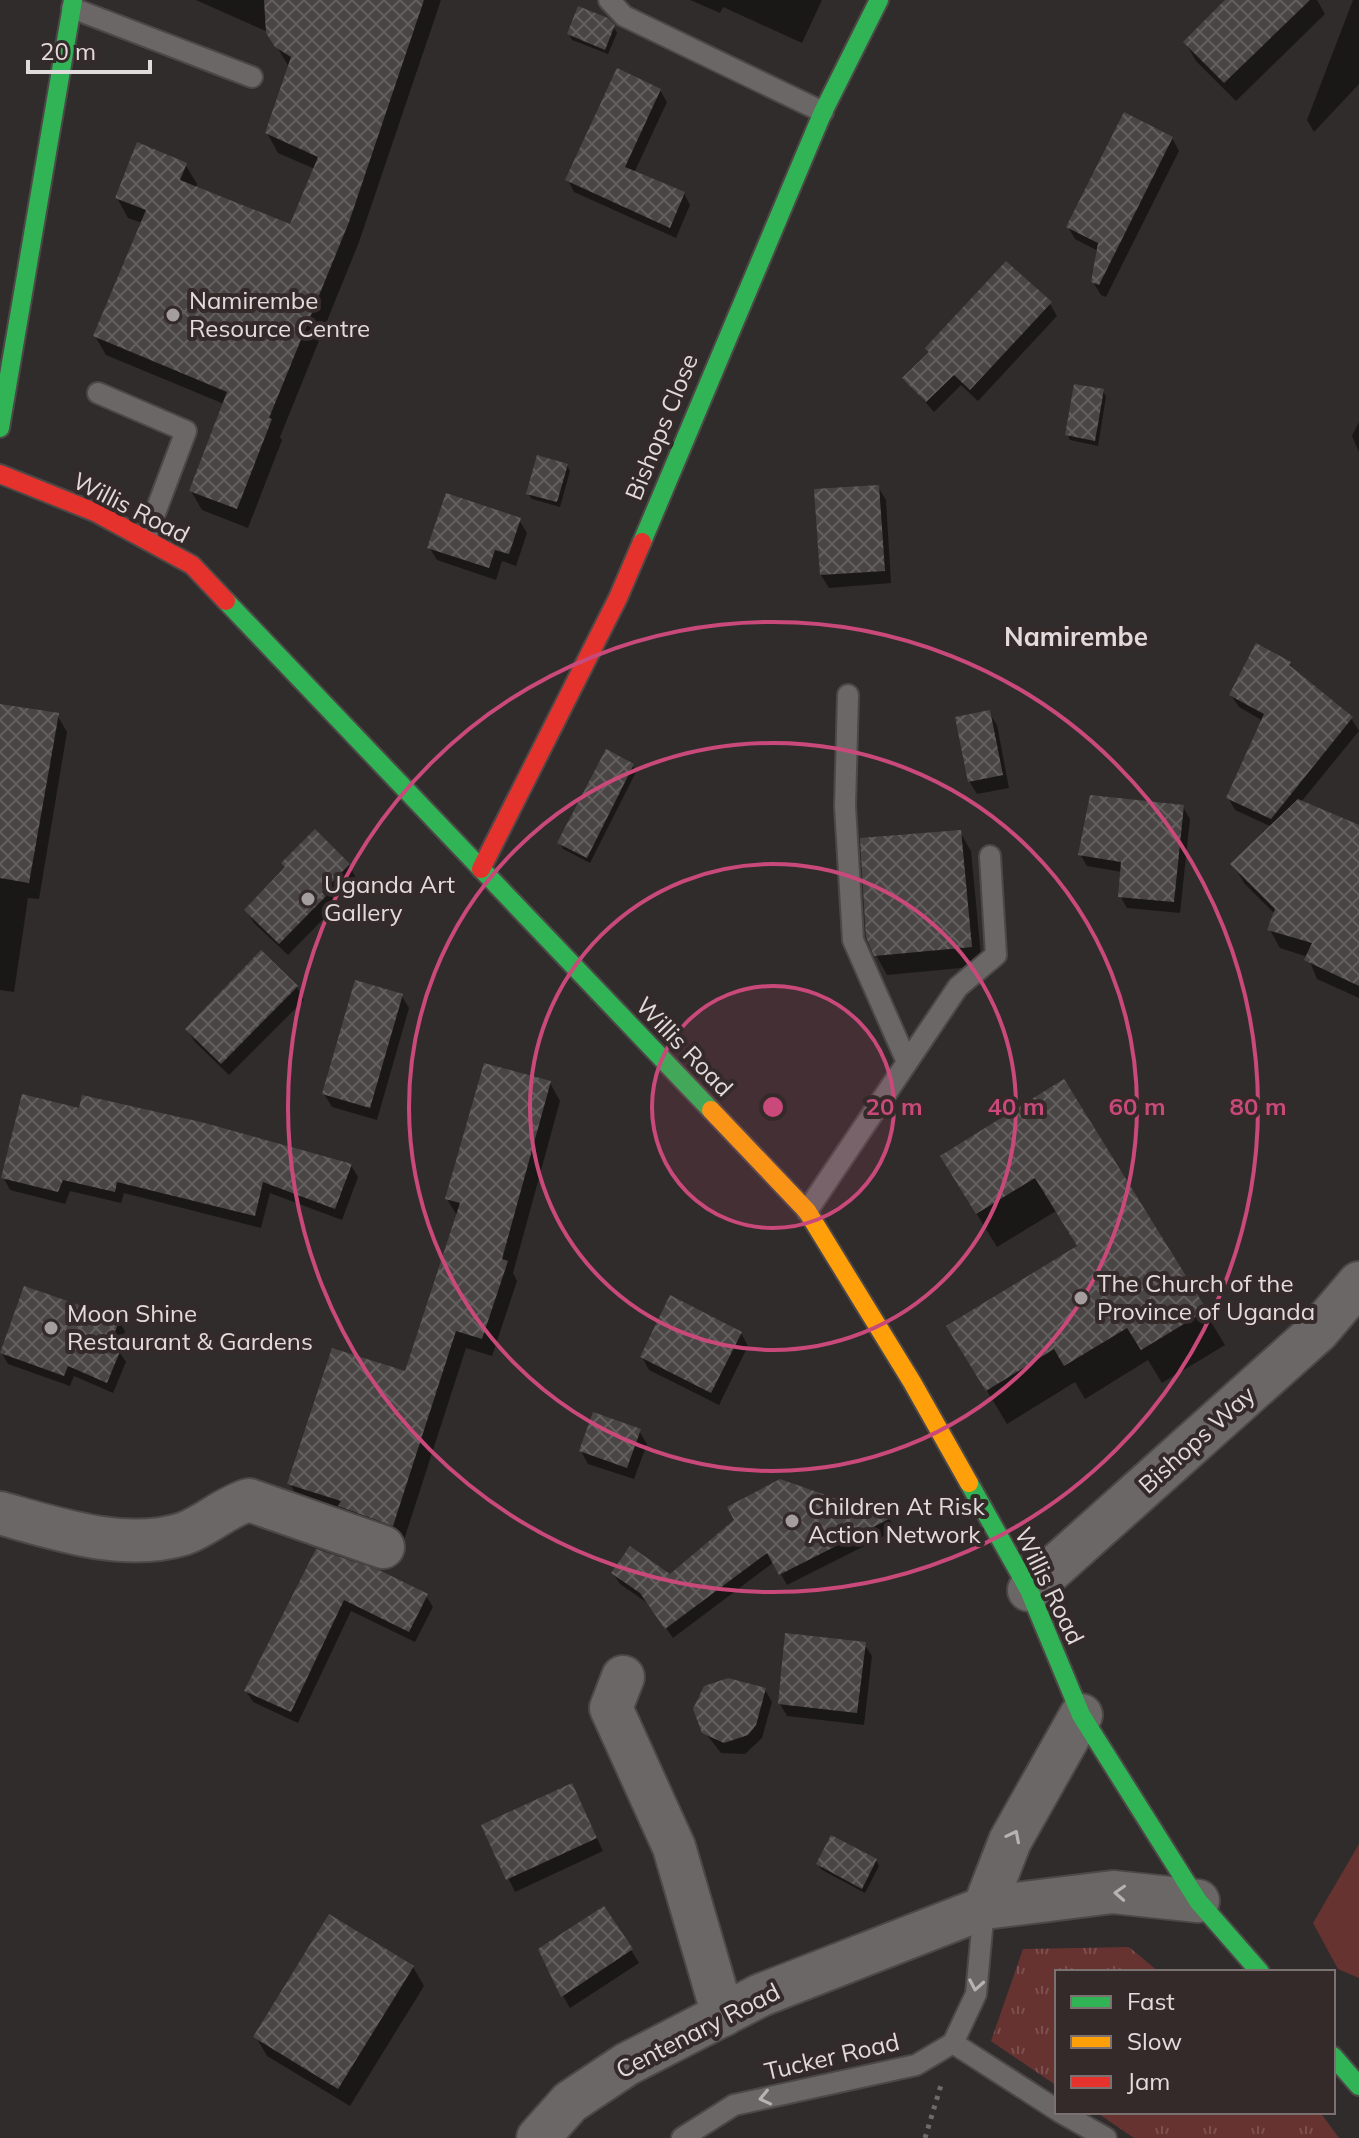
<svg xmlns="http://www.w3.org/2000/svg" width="1359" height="2138" viewBox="0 0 1359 2138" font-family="Mulish,sans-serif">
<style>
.grass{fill:url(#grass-tufts)}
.park{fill:#663331}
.shadow{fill:#0007}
.building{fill:url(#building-cross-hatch)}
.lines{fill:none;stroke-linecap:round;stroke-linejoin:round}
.lane-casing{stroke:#4d4848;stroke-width:24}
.street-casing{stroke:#4d4848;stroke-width:46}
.fast-casing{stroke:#4d4848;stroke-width:22}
.slow-casing{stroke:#4d4848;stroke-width:22}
.jam-casing{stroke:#4d4848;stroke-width:22}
.path{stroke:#6e6a6a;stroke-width:5;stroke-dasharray:4 6;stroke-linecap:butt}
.lane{stroke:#6b6767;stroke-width:20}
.street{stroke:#6b6767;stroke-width:42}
.fast{stroke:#30b455;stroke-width:18}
.slow{stroke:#ff9f0a;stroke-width:18}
.jam{stroke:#e5322d;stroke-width:18}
.oneway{stroke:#b8b2b2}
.ring{fill:none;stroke:#ca497b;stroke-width:4}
.poi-dot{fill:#a49e9e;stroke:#342a29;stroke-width:3}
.labels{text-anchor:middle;stroke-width:8;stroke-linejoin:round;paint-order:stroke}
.poi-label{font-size:24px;fill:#e2dbdb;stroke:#342a29;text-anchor:start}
.street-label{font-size:24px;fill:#e2dbdb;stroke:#342a29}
.neighbourhood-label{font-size:26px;font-weight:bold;fill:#e2dbdb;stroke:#342a29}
.centre{fill:#ca497b;stroke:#342a29;stroke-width:4}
.ring-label{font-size:24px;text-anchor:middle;font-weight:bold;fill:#ca497b;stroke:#342a29;stroke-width:8;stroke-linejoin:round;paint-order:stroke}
</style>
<defs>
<pattern id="grass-tufts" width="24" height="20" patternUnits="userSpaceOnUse" patternTransform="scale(2)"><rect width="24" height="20" fill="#663331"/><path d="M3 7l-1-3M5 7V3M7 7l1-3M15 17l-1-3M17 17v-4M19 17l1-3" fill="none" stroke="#7c504e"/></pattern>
<pattern id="building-cross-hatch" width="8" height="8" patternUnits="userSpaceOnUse" patternTransform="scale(2)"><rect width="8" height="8" fill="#494544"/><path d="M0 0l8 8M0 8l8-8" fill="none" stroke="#635f5e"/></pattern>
</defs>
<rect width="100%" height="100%" fill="#312c2c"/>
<g class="grass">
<polygon points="1129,1947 1159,1972 1057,1972 1057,2086 991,2041 1023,1949"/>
<polygon points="1096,2112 1320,2112 1339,2138 1134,2138"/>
</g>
<polygon class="park" points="1359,1844 1359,1978 1338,1969 1313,1923"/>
<g class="shadow">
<polygon points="196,0 441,0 359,242 280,437 282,440 248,528 202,510 191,491 224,404 106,355 95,336 142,223 128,218 117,198 185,164 197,184 195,188 291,227 315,169 278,153 267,133 289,67 268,32"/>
<polygon points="690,0 822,0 802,43 723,7 720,13"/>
<polygon points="1228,0 1317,0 1325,14 1236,101 1196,61 1185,42"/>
<polygon points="1353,0 1359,0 1359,84 1314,132 1307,120"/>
<polygon points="613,26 617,33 608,54 572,40 569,34"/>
<polygon points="660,90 667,102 634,173 684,193 690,205 676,238 574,192 568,180"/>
<polygon points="1172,138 1179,151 1106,297 1101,295 1093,282 1098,251 1075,239 1068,227"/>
<polygon points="1050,304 1057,316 978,401 961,385 934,412 905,379"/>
<polygon points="1103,391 1106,397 1098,446 1070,440 1067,434"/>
<polygon points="1359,422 1359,452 1352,436"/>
<polygon points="567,465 570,471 560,507 532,499 528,494"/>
<polygon points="878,487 886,500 891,583 829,588 821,575"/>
<polygon points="519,520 527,533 516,566 502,561 496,580 437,560 429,547"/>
<polygon points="1289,663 1295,673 1351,718 1359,731 1301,802 1359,827 1359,998 1317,979 1308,957 1280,948 1270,930 1275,914 1244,883 1233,864 1272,827 1235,810 1228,797 1263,721 1239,707 1231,695"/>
<polygon points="0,711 57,715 67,732 39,899 28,898 14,992 0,990"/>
<polygon points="989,713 997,725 1009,788 977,794 969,781"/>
<polygon points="633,766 636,772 590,863 563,849 560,843"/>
<polygon points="1183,807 1190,819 1180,913 1127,908 1120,896 1122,872 1087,866 1080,854"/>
<polygon points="960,832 971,851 982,966 887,975 876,955"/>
<polygon points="349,865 356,878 329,905 332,910 288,955 254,923 246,910"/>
<polygon points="297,987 304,1000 229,1075 195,1042 187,1029"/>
<polygon points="401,995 409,1008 377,1120 332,1107 324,1094"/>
<polygon points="1064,1082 1225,1345 1162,1383 1148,1360 1085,1399 1075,1382 1007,1424 969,1361 1078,1248 1056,1211 997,1247 962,1190"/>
<polygon points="550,1083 560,1101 513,1273 517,1281 492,1356 466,1348 403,1543 300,1502 290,1484 406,1374 458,1217 447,1199"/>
<polygon points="351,1165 358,1177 342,1220 270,1193 261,1228 124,1193 121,1203 70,1191 65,1204 10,1190 3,1177"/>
<polygon points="118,1320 125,1331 118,1350 126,1362 113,1393 74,1376 70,1386 8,1364 2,1353"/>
<polygon points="741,1333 748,1346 719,1405 649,1370 642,1357"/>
<polygon points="639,1431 647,1444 634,1479 588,1464 581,1451"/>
<polygon points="781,1481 890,1520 896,1530 787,1585 774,1562 673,1638 649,1604 620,1584 613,1573 670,1576"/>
<polygon points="317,1551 426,1596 433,1607 415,1642 351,1611 298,1723 253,1702 246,1691"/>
<polygon points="864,1644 872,1656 864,1725 787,1716 780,1704"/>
<polygon points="728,1680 765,1690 772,1702 762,1738 745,1754 721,1753 697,1722 698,1697 716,1682"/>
<polygon points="578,1798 603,1851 515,1892 483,1826"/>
<polygon points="876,1860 879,1866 865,1893 822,1870 818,1864"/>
<polygon points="631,1950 639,1963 570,2008 563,1996"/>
<polygon points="413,1967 424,1986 350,2106 267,2056 256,2037"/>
</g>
<g class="building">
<polygon points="264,0 424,0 349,222 269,418 272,419 237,509 189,491 227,392 93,336 146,210 115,198 137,142 187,163 180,180 290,224 318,157 265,133 291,57 275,47 266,33"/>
<polygon points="1225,0 1310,0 1224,83 1183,42"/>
<polygon points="578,6 608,18 615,25 605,50 567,34"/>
<polygon points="617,68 661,89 625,167 685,192 670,228 565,180"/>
<polygon points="1124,112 1173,137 1099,285 1091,282 1098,243 1066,227"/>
<polygon points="1006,261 1052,302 970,390 954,375 926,402 902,378 929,352 925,348"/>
<polygon points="1074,384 1104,389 1095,441 1065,435"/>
<polygon points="537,455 568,464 557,502 526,494"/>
<polygon points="879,485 885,571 820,575 814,489"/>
<polygon points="446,493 521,518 509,554 495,550 489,568 427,548"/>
<polygon points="1256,643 1291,662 1289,665 1353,717 1271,819 1226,798 1264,714 1229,695"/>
<polygon points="0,704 59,713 29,883 0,878"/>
<polygon points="990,710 1003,775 968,782 955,717"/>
<polygon points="606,749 634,764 587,858 557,843"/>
<polygon points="1090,795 1184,805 1174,902 1118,897 1121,862 1078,855"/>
<polygon points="1298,799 1359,825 1359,986 1304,960 1312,943 1267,930 1275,909 1230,864"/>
<polygon points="315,829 350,864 322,892 326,896 279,944 244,910 285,867 281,863"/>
<polygon points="961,830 972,947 874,956 866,937 860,838"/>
<polygon points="261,950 298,986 221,1064 185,1029"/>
<polygon points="355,980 403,994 370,1108 322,1094"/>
<polygon points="484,1063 551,1081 502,1259 508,1261 482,1339 456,1331 393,1526 338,1506 341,1501 287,1484 332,1348 405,1371 460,1203 445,1199"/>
<polygon points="1064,1079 1207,1310 1141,1350 1127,1328 1064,1366 1054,1349 986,1391 946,1326 1077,1246 1035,1178 976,1214 940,1156"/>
<polygon points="22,1094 79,1108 82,1095 201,1122 352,1164 335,1209 263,1182 255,1216 117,1182 115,1192 63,1180 58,1192 1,1178"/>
<polygon points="24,1286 120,1319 110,1344 121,1349 107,1383 68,1366 64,1376 0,1353"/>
<polygon points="670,1295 742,1332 711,1393 640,1357"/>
<polygon points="593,1412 641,1429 627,1468 579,1451"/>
<polygon points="780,1479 891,1518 779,1575 767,1553 665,1629 640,1593 611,1573 630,1546 670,1574 734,1520 727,1507"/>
<polygon points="316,1549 379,1570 428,1594 409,1632 344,1600 291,1712 244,1691"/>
<polygon points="785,1633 866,1642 857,1713 778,1704"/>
<polygon points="728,1678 766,1688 756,1725 748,1735 724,1743 702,1733 693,1709 704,1686"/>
<polygon points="572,1783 597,1838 506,1880 481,1825"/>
<polygon points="831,1835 877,1859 862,1889 816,1864"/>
<polygon points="604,1906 633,1949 561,1997 538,1949"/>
<polygon points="329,1914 414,1966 338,2089 253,2037"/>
</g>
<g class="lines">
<defs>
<g id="lane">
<polyline points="609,0 624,16 823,112"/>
<polyline points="72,8 252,77"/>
<polyline points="98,393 186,431 146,537"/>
<polyline points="848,695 845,806 853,940 907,1062"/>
<polyline points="807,1211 958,987 996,955 990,856"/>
<polyline points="953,2043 1057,2110"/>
<polyline points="1060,2112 1106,2138"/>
<polyline points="682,2138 734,2105 916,2065 953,2043 976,1994 984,1908"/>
</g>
<g id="street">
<path d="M0 1513C57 1529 124 1552 183 1534 206 1526 225 1507 249 1500L383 1547"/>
<polyline points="1029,1590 1318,1331 1359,1283"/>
<polyline points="623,1677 611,1708 674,1847 723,2015"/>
<polyline points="984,1908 1010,1841 1081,1715"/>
<polyline points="538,2138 570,2102 627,2064 761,1995 984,1908 1113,1892 1198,1901"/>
</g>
<g id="fast">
<polyline points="0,428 73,0"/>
<polyline points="642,542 823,112 879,0"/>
<polyline points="226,601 711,1110"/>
<polyline points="969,1483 1029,1590 1081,1715 1198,1901 1260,1972"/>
<polyline points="1333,2056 1359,2086"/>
</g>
<polyline id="slow" points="711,1110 807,1211 912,1382 969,1483"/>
<g id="jam">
<polyline points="0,474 97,513 192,565 226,601"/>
<polyline points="481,869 618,598 642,542"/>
</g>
</defs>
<use href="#lane" class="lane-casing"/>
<use href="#street" class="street-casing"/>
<use href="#fast" class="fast-casing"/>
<use href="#slow" class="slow-casing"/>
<use href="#jam" class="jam-casing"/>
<polyline class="path" points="925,2138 941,2085"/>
<use href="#lane" class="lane"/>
<use href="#street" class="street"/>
<use href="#fast" class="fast"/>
<use href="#slow" class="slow"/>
<use href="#jam" class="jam"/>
</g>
<defs><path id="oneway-chevron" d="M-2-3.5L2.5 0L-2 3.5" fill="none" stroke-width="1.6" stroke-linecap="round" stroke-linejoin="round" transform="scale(2)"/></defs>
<g class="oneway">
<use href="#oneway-chevron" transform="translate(1014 1836) rotate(-63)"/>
<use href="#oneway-chevron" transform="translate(1120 1893) rotate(-177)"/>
<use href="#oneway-chevron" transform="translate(976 1985) rotate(100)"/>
<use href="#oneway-chevron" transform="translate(765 2098) rotate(167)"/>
</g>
<circle cx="773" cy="1107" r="121" fill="#ca497b" fill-opacity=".12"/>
<g class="ring">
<circle cx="773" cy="1107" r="121"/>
<circle cx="773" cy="1107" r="243"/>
<circle cx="773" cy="1107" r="364"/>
<circle cx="773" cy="1107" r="485"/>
</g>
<g class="poi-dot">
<circle cx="173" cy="315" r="8"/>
<circle cx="308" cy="899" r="8"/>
<circle cx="1081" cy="1298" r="8"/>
<circle cx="51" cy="1328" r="8"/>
<circle cx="792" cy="1521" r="8"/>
</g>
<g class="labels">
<g class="poi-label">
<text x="189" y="309">Namirembe<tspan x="189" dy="28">Resource Centre</tspan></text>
<text x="324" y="893">Uganda Art<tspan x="324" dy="28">Gallery</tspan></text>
<text x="1097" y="1292">The Church of the<tspan x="1097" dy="28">Province of Uganda</tspan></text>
<text x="67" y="1322">Moon Shine<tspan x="67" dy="28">Restaurant &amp; Gardens</tspan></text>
<text x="808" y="1515">Children At Risk<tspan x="808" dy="28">Action Network</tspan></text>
</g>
<g class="street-label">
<text transform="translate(662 427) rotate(-68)" y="8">Bishops Close</text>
<text transform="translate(131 508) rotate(27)" y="8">Willis Road</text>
<text transform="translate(684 1047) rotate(46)" y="8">Willis Road</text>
<text transform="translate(1197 1440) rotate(-42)" y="8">Bishops Way</text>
<text transform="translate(1049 1586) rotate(64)" y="8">Willis Road</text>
<text transform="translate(698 2031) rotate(-27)" y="8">Centenary Road</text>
<text transform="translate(832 2057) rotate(-13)" y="8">Tucker Road</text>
</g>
<g class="neighbourhood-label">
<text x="1076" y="646">Namirembe</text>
</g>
</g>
<circle cx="773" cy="1107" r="12" class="centre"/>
<g class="ring-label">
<text x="894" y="1115">20 m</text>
<text x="1016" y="1115">40 m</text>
<text x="1137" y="1115">60 m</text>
<text x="1258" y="1115">80 m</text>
</g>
<rect x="1055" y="1970" width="280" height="144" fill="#342a29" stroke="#7a7170" stroke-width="2"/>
<rect x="1071" y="1996" width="40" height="12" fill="#30b455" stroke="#7a7170" stroke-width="2"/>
<text x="1127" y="2010" font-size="24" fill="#e2dbdb">Fast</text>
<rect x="1071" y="2036" width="40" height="12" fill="#ff9f0a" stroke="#7a7170" stroke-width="2"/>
<text x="1127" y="2050" font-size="24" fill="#e2dbdb">Slow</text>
<rect x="1071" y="2076" width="40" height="12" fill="#e5322d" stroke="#7a7170" stroke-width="2"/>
<text x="1127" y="2090" font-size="24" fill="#e2dbdb">Jam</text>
<path d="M28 60v12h122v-12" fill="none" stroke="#e2dbdb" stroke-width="4"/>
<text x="40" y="60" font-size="24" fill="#e2dbdb" stroke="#342a29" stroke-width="6" paint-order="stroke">20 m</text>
</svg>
